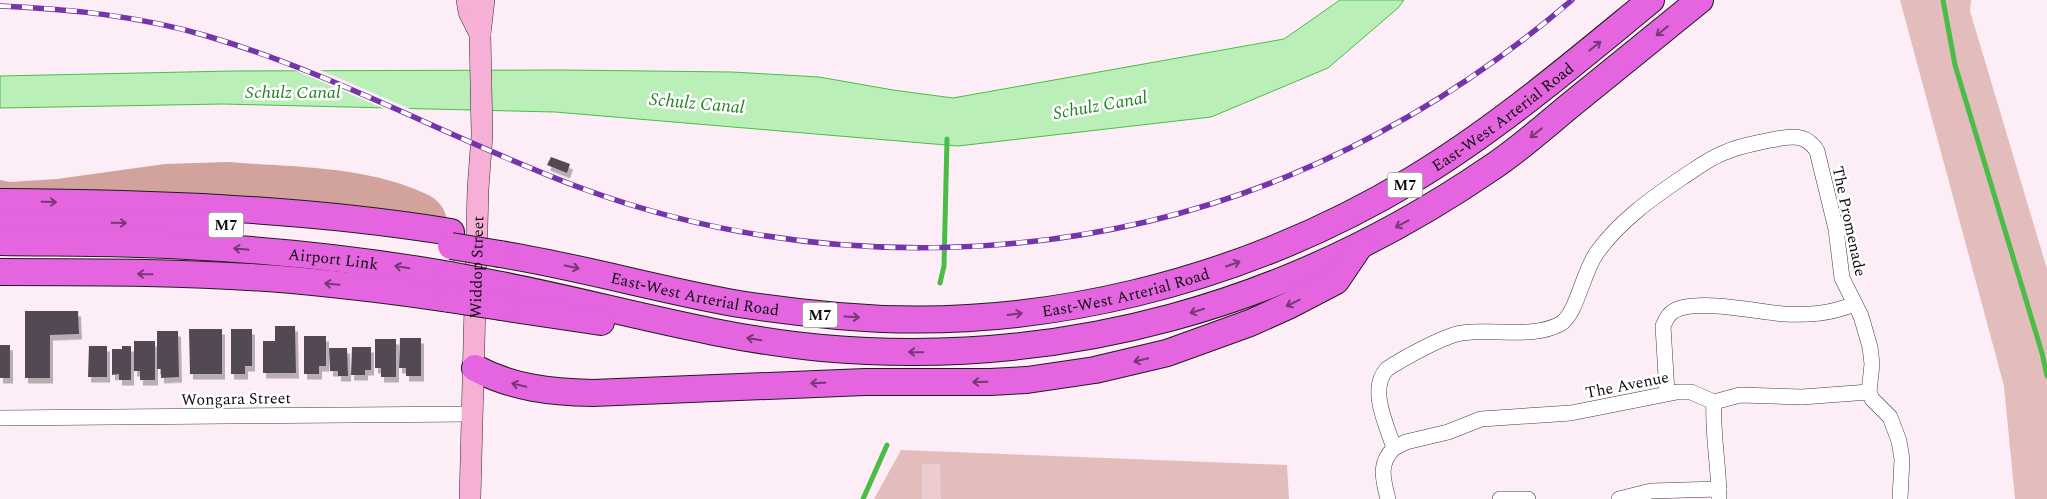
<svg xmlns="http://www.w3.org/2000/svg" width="2047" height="499" viewBox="0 0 2047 499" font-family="Spectral,serif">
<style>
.green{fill:#e3bdbb}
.forest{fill:#d2a39c}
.pitch{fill:#ecccce}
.water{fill:#baefb8;stroke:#4abd47}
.pier{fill:#fdedf7}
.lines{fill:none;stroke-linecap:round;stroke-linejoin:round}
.stream{stroke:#4abd47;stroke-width:5}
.building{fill:#534a54;filter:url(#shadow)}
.street-casing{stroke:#3f3f3f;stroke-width:16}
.secondary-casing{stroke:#2e2e2e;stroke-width:22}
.highway-casing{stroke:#1d1d1d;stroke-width:28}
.street{stroke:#fff;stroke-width:15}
.secondary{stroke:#f6b0d5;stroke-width:21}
.highway{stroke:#e465df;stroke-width:26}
.rail-casing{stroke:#7434ac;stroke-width:5.5}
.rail{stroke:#fff;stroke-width:4;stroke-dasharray:11;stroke-linecap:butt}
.highway-bridge-casing{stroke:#1d1d1d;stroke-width:28;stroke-linecap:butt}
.highway-bridge{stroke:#e465df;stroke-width:26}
.oneway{stroke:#783876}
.labels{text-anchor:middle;stroke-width:5;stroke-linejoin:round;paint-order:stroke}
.shield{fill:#fff;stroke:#555;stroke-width:1}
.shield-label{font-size:15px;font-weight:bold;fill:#0c0c0c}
.street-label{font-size:16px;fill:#0c0c0c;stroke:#fff}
.water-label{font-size:18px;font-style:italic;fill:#228224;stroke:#fff}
</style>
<defs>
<filter id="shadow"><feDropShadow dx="3" dy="5.5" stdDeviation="0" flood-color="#0004"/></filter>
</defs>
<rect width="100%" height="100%" fill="#fdedf7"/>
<g class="green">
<polygon points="1900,0 1971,0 1970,11 2047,269 2047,499 2015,499 2004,386"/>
<polygon points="901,450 1287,465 1289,499 874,499"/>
</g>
<path class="forest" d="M228 162C290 167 359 166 417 190 424 193 432 196 437 201 443 207 446 213 447 221L222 197 96 190 0 189V180L10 182 57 179 165 164Z"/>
<polygon class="pitch" points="922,464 940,464 941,499 922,499"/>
<polygon class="water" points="1340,0 1404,0 1398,8 1328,68 1211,117 958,146 555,112 223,104 0,108 0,76 232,71 562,70 732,72 819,77 893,90 953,98 1284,39"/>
<polygon class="pier" points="292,69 318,69 415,111 387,110"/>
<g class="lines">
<g class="stream">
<polyline points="1943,0 1955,65 2042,353 2047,376"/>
<polyline points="940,283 944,266 947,139"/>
<polyline points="863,499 887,445"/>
</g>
</g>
<g class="building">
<polygon points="551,157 570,164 567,173 547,165"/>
<polygon points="25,311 78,311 79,334 50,335 50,378 25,378"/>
<polygon points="275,326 295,326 296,373 263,373 263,341 275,341"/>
<polygon points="189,329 222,329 222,374 190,374"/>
<polygon points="231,329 252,329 252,366 245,366 245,374 231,374"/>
<polygon points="157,331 178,331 179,377 161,378 161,369 157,369"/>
<polygon points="304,336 326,336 326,366 319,366 319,374 304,374"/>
<polygon points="400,338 421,338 421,376 406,376 406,368 399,368"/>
<polygon points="375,339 396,339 396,377 381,377 381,368 375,368"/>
<polygon points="134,341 155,341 155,380 140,380 140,371 134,371"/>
<rect x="0" y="345" width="10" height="33"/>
<polygon points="89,346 107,346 107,377 88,377"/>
<polygon points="122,346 131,346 131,380 119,380 119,374 112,375 112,349 122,349"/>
<polygon points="352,347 371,347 371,370 365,370 365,375 351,375"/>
<polygon points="329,348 347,348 348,376 338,376 338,371 330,371"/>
</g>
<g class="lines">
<defs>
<g id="street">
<path d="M1667 393 1663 326C1666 320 1668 314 1674 311 1695 298 1759 312 1784 314 1812 315 1828 314 1855 304"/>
<path d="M1714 402C1712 434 1719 465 1719 498"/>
<polyline points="0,418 472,414"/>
<polyline points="1394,448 1406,442 1448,432 1481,419 1571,413 1677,392 1691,392 1714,402 1740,395 1802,397 1869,392"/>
<path d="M1388 499C1383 479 1378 464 1394 448 1387 426 1368 389 1387 369 1402 359 1445 335 1462 333 1492 328 1533 339 1560 324 1577 315 1583 270 1598 251 1621 220 1652 198 1683 177 1697 168 1711 157 1726 152 1739 146 1753 144 1766 141 1786 137 1805 131 1817 151L1836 229 1842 278 1861 316 1870 347 1872 364 1869 392 1872 399 1890 417 1899 441 1902 459 1900 499"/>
<polyline points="1500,499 1528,499"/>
<polyline points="1619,499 1651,491 1719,489"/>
</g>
<g id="secondary">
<polyline points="467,0 469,12 480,34"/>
<path id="s1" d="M470 499 478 189 482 135 480 34 484 0"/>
</g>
<g id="highway">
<path d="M0 202C152 203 301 208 451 232"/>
<polyline points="0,222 219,225"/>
<path id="s2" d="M0 242C62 243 124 242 186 246 274 250 363 260 450 275"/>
<path id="s3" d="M500 254C581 267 659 290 739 304 772 309 805 313 838 316 1036 334 1242 282 1412 180 1497 129 1574 63 1651 0"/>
<path d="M0 272C97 272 195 272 292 280 345 285 397 291 449 299"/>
<path d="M501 285C608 306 713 338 822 348 1064 369 1291 305 1491 168 1520 149 1546 125 1573 103 1615 69 1658 34 1700 0"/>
<polyline points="501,307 601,322"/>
<path d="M475 368C513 388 550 392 593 393L865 382H990L1027 380 1095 370 1167 353 1250 323 1288 306 1336 281 1359 247"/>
</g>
</defs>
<use href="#street" class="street-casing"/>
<use href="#secondary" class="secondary-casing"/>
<use href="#highway" class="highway-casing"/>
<use href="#street" class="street"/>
<use href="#secondary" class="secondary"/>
<use href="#highway" class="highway"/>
<defs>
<path id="rail" d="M0 6C70 9 140 16 207 36 336 74 455 141 581 188 806 271 1066 268 1288 176 1392 133 1487 73 1572 0"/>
</defs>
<use href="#rail" class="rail-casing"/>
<use href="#rail" class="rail"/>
<defs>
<g id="highway-bridge">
<polyline points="451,246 500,254"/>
<polyline points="450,275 501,285"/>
<polyline points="449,299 501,307"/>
</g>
</defs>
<use href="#highway-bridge" class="highway-bridge-casing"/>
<use href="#highway-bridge" class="highway-bridge"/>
</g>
<defs><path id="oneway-shaft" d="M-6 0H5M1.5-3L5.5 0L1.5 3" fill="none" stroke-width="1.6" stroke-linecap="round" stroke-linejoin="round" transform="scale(1.25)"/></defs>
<g class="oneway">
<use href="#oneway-shaft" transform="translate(1662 31) rotate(141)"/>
<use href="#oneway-shaft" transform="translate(1595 46) rotate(-39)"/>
<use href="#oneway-shaft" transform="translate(1536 133) rotate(141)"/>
<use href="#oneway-shaft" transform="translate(49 202) rotate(1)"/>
<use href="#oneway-shaft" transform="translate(119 223) rotate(1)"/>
<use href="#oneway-shaft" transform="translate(1402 224) rotate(152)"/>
<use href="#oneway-shaft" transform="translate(241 249) rotate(-174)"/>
<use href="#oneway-shaft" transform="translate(1233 264) rotate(-19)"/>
<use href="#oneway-shaft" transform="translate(402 267) rotate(-171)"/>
<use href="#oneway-shaft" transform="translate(572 267) rotate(12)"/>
<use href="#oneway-shaft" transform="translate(145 274) rotate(-179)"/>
<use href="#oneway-shaft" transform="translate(332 284) rotate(-175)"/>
<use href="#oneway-shaft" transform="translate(1293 303) rotate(154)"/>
<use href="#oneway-shaft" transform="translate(1197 311) rotate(163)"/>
<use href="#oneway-shaft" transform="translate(1015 314) rotate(-7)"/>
<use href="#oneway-shaft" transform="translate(852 317) rotate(3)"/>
<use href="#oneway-shaft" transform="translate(754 339) rotate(-170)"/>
<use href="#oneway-shaft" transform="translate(916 352) rotate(-179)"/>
<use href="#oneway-shaft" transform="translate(1141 360) rotate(166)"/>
<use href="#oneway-shaft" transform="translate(980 382) rotate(179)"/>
<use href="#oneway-shaft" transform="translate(818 383) rotate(178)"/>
<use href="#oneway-shaft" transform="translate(519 385) rotate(-167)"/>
</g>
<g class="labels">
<g class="shield">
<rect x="1387.5" y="172.5" width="35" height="25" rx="4"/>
<rect x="208.5" y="212.5" width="35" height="25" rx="4"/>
<rect x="802.5" y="302.5" width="35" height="25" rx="4"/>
</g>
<g class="shield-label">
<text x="1405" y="190">M7</text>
<text x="226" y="230">M7</text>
<text x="820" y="320">M7</text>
</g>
<g class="street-label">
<text dy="6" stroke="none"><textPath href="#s3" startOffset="1054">East-West Arterial Road</textPath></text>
<text transform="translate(1850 221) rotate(78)" y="6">The Promenade</text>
<text dy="6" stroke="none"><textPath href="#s2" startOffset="334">Airport Link</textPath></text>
<text dy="6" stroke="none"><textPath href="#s1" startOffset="232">Widdop Street</textPath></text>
<text dy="6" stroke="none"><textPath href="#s3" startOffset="634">East-West Arterial Road</textPath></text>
<text dy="6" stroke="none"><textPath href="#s3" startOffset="199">East-West Arterial Road</textPath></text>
<text transform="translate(1627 384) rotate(-11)" y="6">The Avenue</text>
<text transform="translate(236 398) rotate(-1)" y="6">Wongara Street</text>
</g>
<g class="water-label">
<text x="293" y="98">Schulz Canal</text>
<text transform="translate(697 103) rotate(5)" y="6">Schulz Canal</text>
<text transform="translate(1100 105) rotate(-10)" y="6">Schulz Canal</text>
</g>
</g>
</svg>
